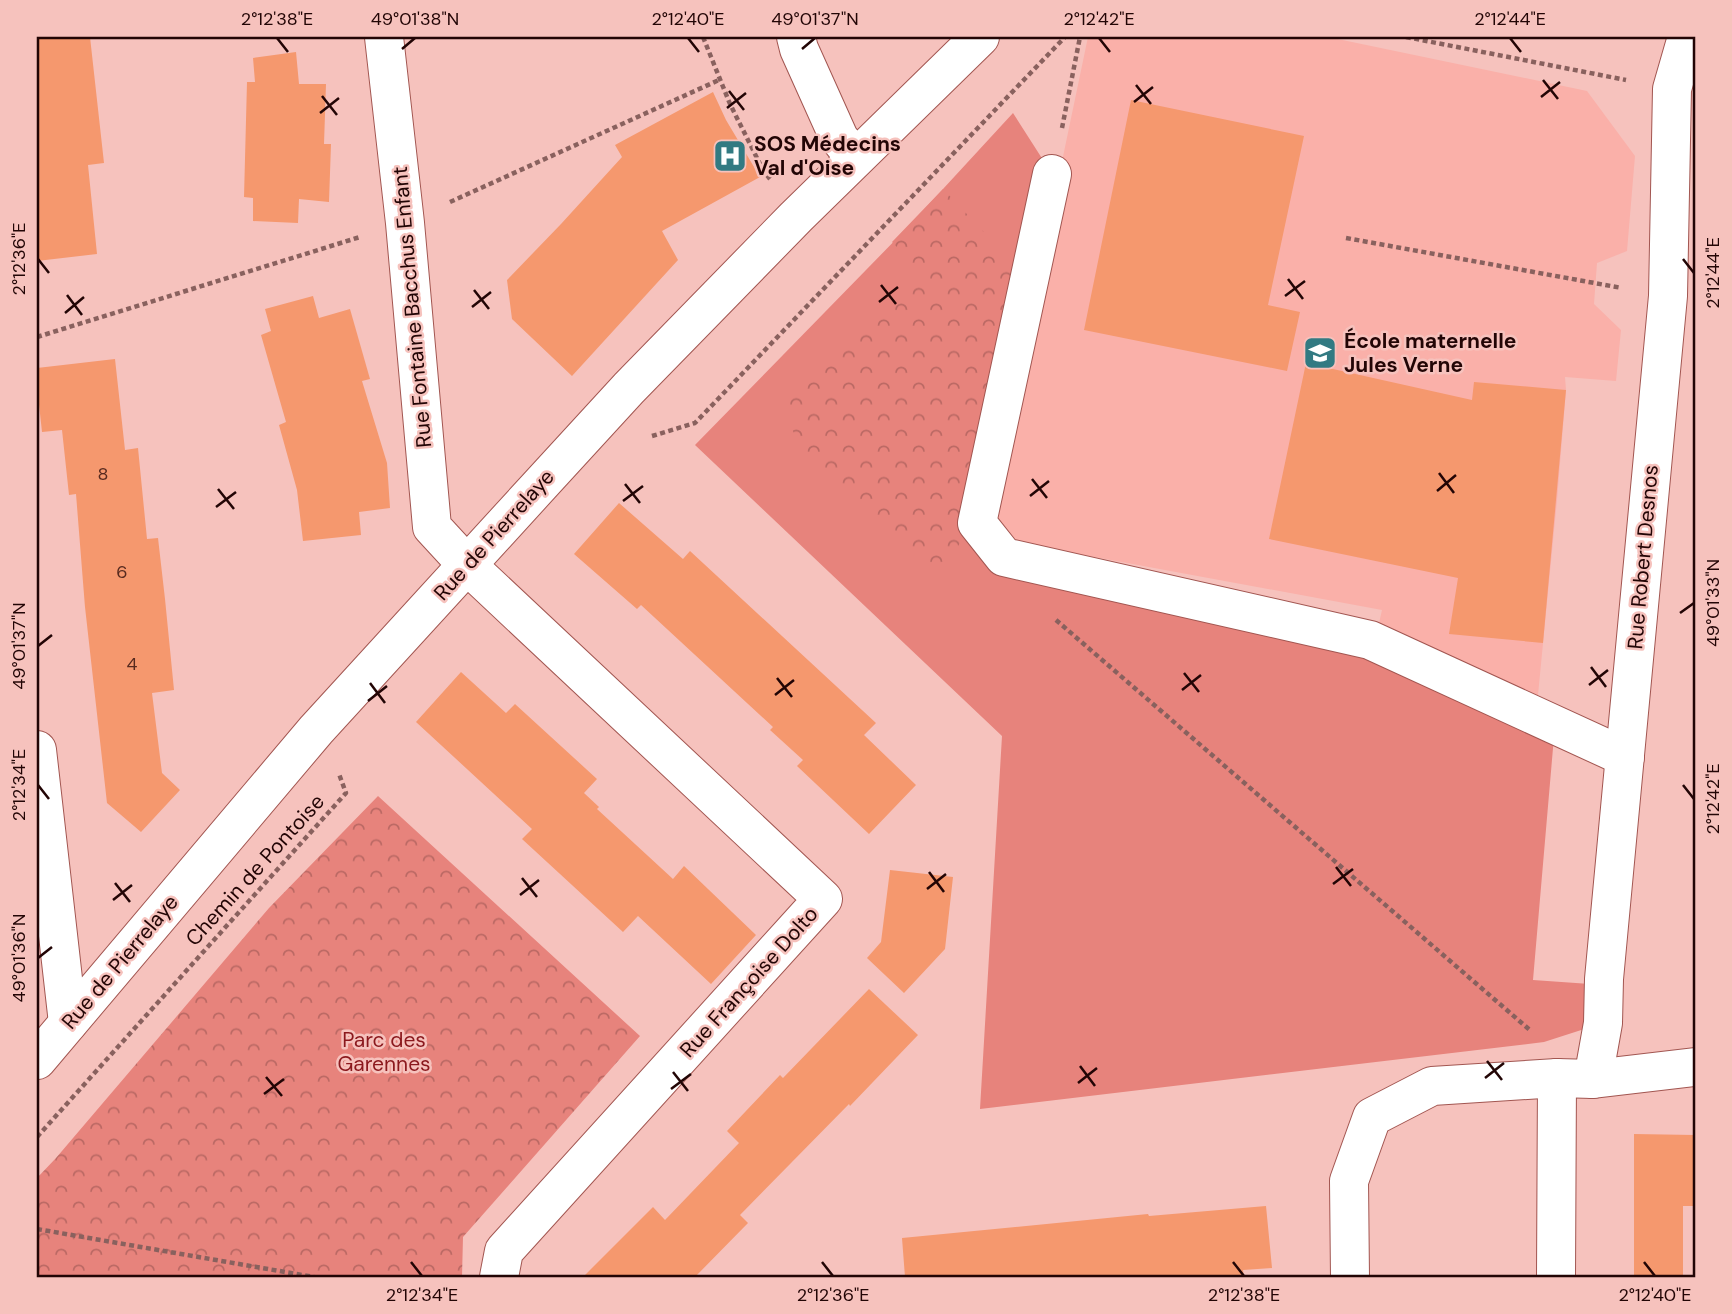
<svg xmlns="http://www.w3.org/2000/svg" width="1732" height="1314" viewBox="0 0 1732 1314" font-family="'DM Sans',sans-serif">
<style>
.built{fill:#fab0a9}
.grass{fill:#e7837c}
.park{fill:url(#park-crowns)}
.building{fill:#f5986e}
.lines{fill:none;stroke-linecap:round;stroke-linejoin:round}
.minor-casing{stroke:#a25651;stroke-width:40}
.path{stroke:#89615e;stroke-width:4.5;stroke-dasharray:5 3.5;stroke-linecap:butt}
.minor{stroke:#fff;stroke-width:38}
.ticks{fill:none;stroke:#220505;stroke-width:2.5}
.labels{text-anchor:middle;stroke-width:5;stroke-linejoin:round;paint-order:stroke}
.number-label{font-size:18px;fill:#572a1f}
.poi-label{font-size:21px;font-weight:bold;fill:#220505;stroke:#f6c2bd;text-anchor:start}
.street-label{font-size:21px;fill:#220505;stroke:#f6c2bd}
.park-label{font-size:21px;fill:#8b181d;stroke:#f6c2bd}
.neatline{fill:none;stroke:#220505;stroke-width:2.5}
.ticks-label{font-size:18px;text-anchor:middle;fill:#220505}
</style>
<defs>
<pattern id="park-crowns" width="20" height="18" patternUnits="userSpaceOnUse" patternTransform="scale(1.75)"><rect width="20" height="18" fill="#e7837c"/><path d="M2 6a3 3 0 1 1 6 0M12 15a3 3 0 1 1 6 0" fill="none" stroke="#bb6964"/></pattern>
</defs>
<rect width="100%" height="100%" fill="#f6c2bd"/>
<polygon class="built" points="1088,37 1328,37 1587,91 1635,156 1627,251 1597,263 1594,304 1621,330 1616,381 1565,377 1566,390 1557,500 1537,705 1377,632 1382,610 1013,542 990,506"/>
<polygon class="grass" points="1013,113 1052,174 977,523 1004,557 1397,652 1555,725 1533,980 1590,984 1603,1023 1544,1042 980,1109 1002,736 695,445 908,227"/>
<g class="park">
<polygon points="943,189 1005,254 1012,273 967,530 957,548 942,563 921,566 795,439 790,418 790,401 919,270 892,242"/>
<polygon points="378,796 640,1036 463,1237 462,1277 37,1277 37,1178 56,1158 269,908"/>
</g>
<g class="building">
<polygon points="37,37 90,37 104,163 88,165 97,254 37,261"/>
<polygon points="296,52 299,84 326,84 324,144 331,144 329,202 299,199 298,223 253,221 253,198 244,197 247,82 255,82 253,58"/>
<polygon points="713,92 726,120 760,177 662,231 678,260 572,376 512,319 507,280 561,224 622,157 615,145"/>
<polygon points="1131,100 1304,136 1268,305 1300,312 1287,371 1084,330"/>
<polygon points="313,296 319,318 350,309 370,379 362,381 387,463 390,508 359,512 361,535 303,541 297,490 279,425 286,422 261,335 271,331 265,309"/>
<polygon points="115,359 125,450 138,448 147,539 158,538 165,599 174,690 152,693 162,773 180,790 141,832 107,803 85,607 76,494 69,495 62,430 42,432 37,386 37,368"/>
<polygon points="1306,363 1472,400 1474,382 1566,390 1543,643 1449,634 1458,578 1269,539"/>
<polygon points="619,503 683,559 690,551 876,723 864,735 916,785 869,834 797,766 803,760 770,730 773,727 641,605 637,609 574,554"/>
<polygon points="461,672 506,713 515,704 597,779 584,793 599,807 597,809 673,879 684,866 756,935 711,984 638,916 623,932 522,839 532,829 416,722"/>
<polygon points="890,870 953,877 945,949 904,993 867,958 881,942"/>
<polygon points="869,989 918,1035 850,1106 849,1104 740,1215 748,1223 695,1277 583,1277 653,1207 665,1220 739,1143 727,1131 780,1075 783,1078"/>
<polygon points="1634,1134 1695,1135 1695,1206 1683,1206 1683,1277 1634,1277"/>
<polygon points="1266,1206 1272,1268 1243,1270 1244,1277 905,1277 902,1238 1148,1214 1149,1216"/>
</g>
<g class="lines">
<defs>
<g id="minor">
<polyline points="384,37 405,223 432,527 467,565 823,899 504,1251 499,1277"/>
<polyline points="796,37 799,49 839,138 855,158"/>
<polyline points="1052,174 977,523 1004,557 1370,640 1625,757"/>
<polyline points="37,750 68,1023"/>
<polyline points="37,1060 316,730 540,485 629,388 796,217 980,37"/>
<polyline points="1593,1079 1603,1023 1604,979 1668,296 1672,89 1687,37"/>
<polyline points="1350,1277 1349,1181 1372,1117 1432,1086 1557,1078 1593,1079 1695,1067"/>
<polyline points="1556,1277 1557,1078"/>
</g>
</defs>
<use href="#minor" class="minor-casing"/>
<g class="path">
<polyline points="703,37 730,104 763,170 770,179"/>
<polyline points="1406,37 1626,80"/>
<polyline points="1062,128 1080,37"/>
<polyline points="450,202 719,80"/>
<polyline points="1346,238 1622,288"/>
<polyline points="37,337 360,237"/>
<polyline points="652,436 695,423 1065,37"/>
<polyline points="1056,620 1531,1031"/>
<polyline points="37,1137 346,793 339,774"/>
<polyline points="37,1229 314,1277"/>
</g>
<use href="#minor" class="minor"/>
</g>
<path class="ticks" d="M277 38 288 52M688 38 699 52M1099 38 1110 52M1510 38 1521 52M402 49 415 38M802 49 815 38M1543 80 1558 99M1136 85 1151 104M729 91 744 110M322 96 337 115M1541 97 1560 82M1134 102 1153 87M727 108 746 93M320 113 339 98M38 259 49 273M1683 259 1694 273M1288 279 1303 299M881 285 896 304M474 290 489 309M67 295 82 315M1285 296 1305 281M879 302 898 287M472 307 491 292M65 313 84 297M1439 473 1454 493M1032 479 1047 498M625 484 640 503M218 489 234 509M1437 491 1456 475M1030 496 1049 481M623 501 643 486M216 507 236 492M1680 613 1694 603M38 646 52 635M1591 667 1606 687M1184 673 1199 692M777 678 792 697M370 683 385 703M1589 685 1608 670M1182 690 1201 675M775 695 794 680M368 701 387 686M38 785 49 799M1683 785 1694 799M1336 867 1351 886M929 872 944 892M522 878 537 897M115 883 130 902M1333 884 1353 869M927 889 946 874M520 895 539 880M113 900 132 885M38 958 52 947M1487 1061 1502 1080M1080 1066 1095 1086M673 1072 688 1091M266 1077 282 1096M1485 1078 1504 1063M1078 1083 1097 1068M671 1089 691 1074M264 1094 284 1079M411 1262 422 1276M822 1262 833 1276M1233 1262 1244 1276M1644 1262 1655 1276"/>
<defs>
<symbol id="hospital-square" viewBox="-11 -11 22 22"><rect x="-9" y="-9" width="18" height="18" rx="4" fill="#327a82" stroke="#f6c2bd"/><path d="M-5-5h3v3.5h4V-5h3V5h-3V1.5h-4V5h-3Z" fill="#fff"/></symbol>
<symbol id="school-square" viewBox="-11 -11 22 22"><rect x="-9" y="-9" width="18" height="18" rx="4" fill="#327a82" stroke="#f6c2bd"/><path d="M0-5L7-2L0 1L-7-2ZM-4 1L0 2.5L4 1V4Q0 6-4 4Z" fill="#fff"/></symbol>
</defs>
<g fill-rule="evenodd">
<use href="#hospital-square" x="711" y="137" width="38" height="38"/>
<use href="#school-square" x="1301" y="334" width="38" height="38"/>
</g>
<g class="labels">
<g class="number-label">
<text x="103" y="480">8</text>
<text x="122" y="578">6</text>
<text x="132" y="670">4</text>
</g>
<g class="poi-label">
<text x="754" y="151">SOS Médecins<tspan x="754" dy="24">Val d'Oise</tspan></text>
<text x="1344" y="348">École maternelle<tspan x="1344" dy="24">Jules Verne</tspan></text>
</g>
<g class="street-label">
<text transform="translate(412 307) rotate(-95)" y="7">Rue Fontaine Bacchus Enfant</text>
<text transform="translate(494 535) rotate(-48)" y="7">Rue de Pierrelaye</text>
<text transform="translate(1643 557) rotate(-85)" y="7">Rue Robert Desnos</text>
<text transform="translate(255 870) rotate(-48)" y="7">Chemin de Pontoise</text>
<text transform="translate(120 962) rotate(-50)" y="7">Rue de Pierrelaye</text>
<text transform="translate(749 982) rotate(-48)" y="7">Rue Françoise Dolto</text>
</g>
<g class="park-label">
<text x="384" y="1047">Parc des<tspan x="384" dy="24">Garennes</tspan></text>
</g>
</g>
<rect width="1732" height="1314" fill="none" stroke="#f6c2bd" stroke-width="77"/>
<rect x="38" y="38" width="1656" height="1238" class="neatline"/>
<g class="ticks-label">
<text x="277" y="25">2°12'38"E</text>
<text x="415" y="25">49°01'38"N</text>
<text x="688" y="25">2°12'40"E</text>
<text x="815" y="25">49°01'37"N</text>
<text x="1099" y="25">2°12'42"E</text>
<text x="1510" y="25">2°12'44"E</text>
<text transform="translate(19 259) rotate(-90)" y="6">2°12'36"E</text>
<text transform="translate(1713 273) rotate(-90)" y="6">2°12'44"E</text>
<text transform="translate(1713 603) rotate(-90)" y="6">49°01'33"N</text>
<text transform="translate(19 646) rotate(-90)" y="6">49°01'37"N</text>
<text transform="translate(19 785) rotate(-90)" y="6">2°12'34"E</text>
<text transform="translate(1713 799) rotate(-90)" y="6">2°12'42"E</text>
<text transform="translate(19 958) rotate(-90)" y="6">49°01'36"N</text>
<text x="422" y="1301">2°12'34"E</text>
<text x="833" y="1301">2°12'36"E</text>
<text x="1244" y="1301">2°12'38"E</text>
<text x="1655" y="1301">2°12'40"E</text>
</g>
</svg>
